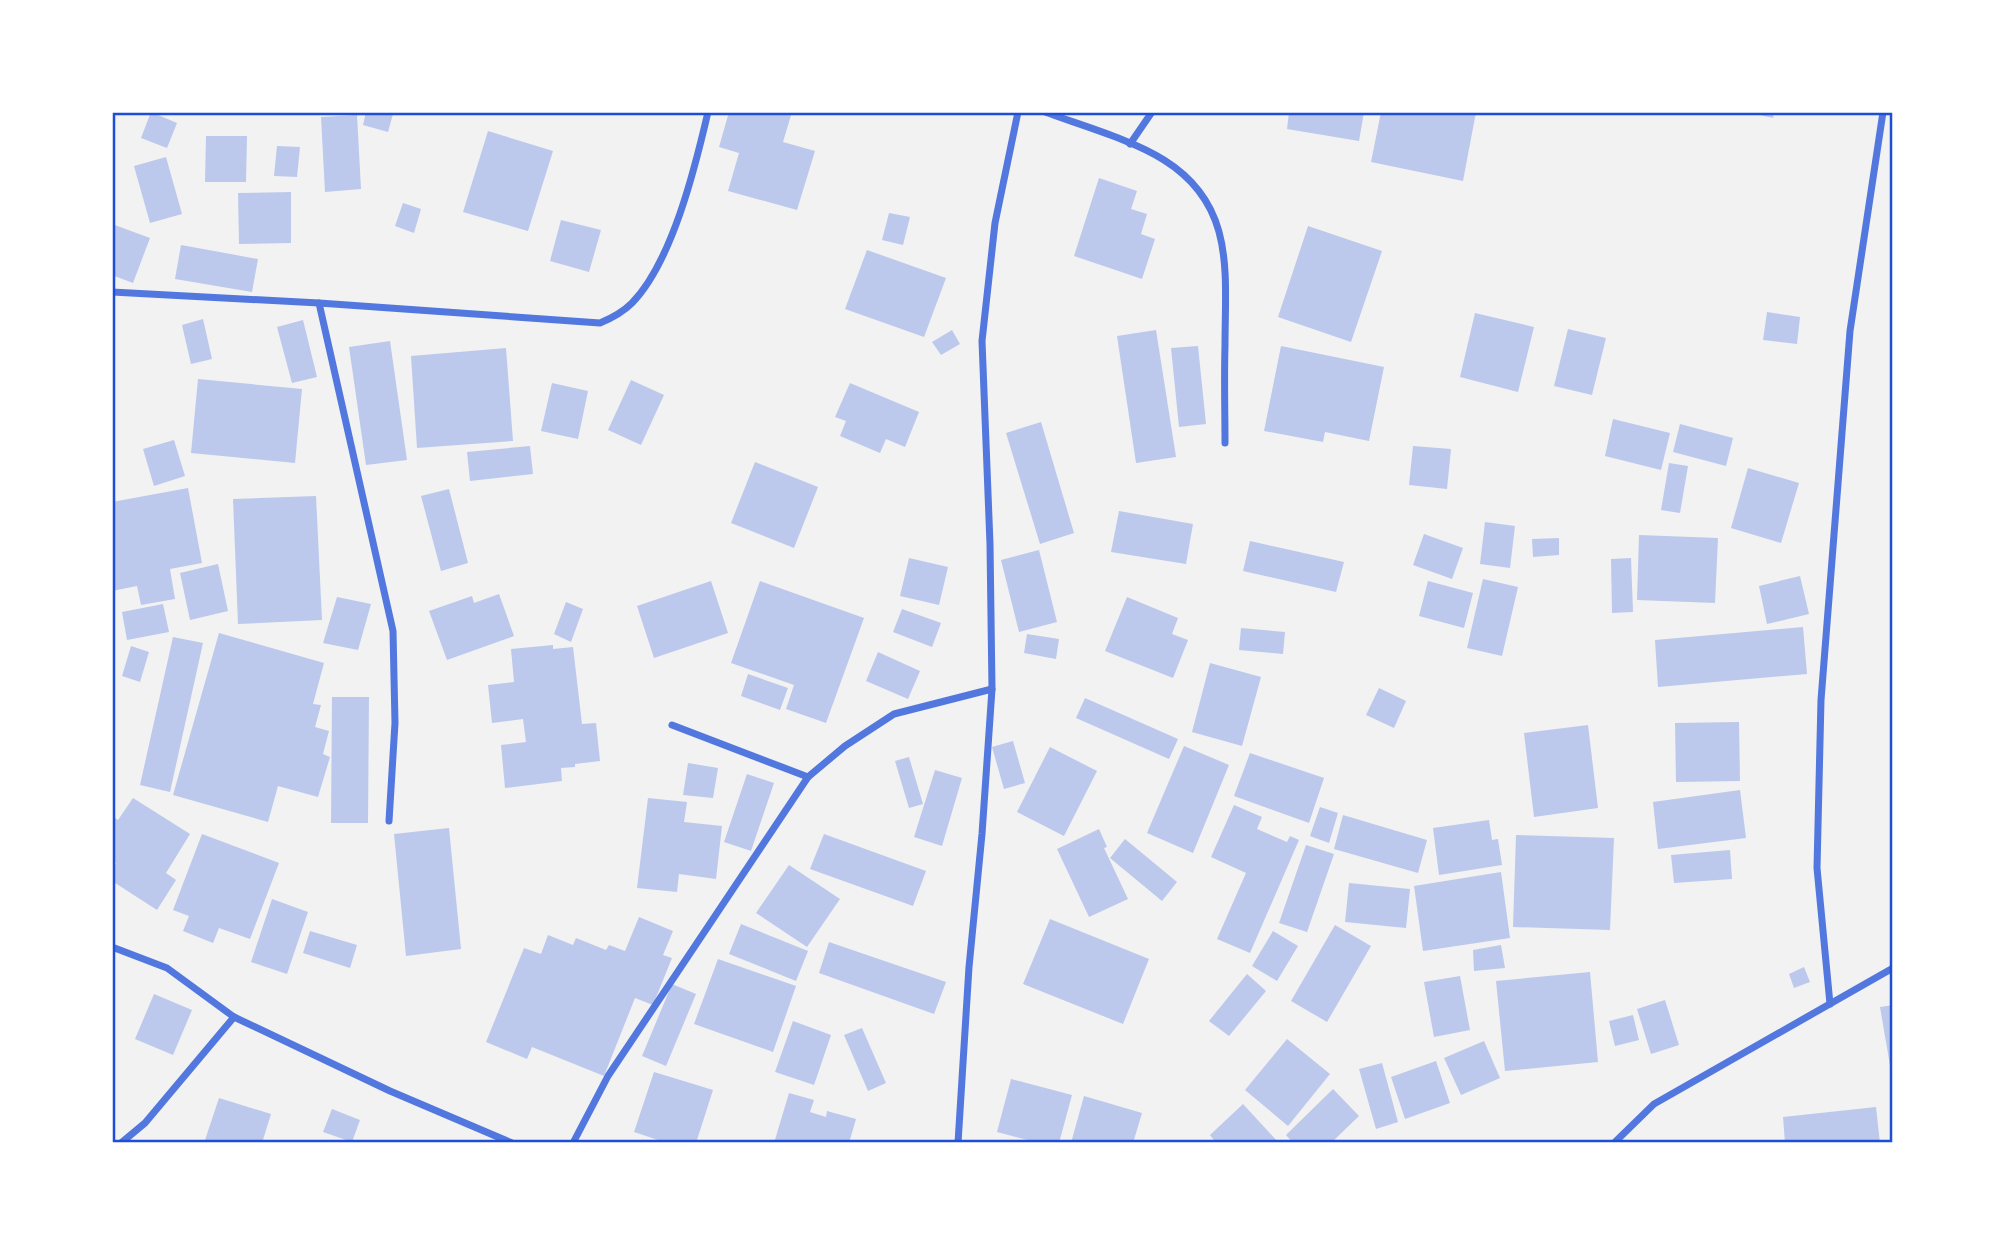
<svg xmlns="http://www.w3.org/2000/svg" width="2005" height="1255" viewBox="0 0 2005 1255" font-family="'Asap Condensed',sans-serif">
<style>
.building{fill:#bdc9ec}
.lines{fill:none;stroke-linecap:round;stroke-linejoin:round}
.minor{stroke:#5277de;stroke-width:7}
.neatline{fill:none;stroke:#1d4ed8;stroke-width:2.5}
</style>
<rect width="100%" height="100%" fill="#f2f2f2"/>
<g class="building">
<polygon points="151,112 177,123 167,148 141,138"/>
<polygon points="366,112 393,114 388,132 363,125"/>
<polygon points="729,112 792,112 783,142 815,151 797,210 728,191 739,153 719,147"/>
<polygon points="1289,112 1364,112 1359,141 1287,129"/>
<polygon points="1381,112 1476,112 1463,181 1371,162"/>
<polygon points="1746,112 1774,112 1773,118"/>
<polygon points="357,115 361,189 325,192 321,117"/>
<polygon points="488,131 553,151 528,231 463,212"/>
<polygon points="206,136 247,136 246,182 205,182"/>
<polygon points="277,146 300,147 297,177 274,176"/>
<polygon points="166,157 182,214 150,223 134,166"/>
<polygon points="1099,178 1137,191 1131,209 1147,214 1141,234 1155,239 1142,279 1074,256"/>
<polygon points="291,192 291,243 239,244 238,193"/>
<polygon points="403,203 421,209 414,233 395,226"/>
<polygon points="889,213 910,217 903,245 882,240"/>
<polygon points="561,220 601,230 589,272 550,261"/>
<polygon points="112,224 150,238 133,283 112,275"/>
<polygon points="1308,226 1382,251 1351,342 1278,317"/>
<polygon points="181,245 258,259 252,292 175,279"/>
<polygon points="867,250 946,278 924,337 845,309"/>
<polygon points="1767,312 1800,317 1797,344 1763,340"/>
<polygon points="1475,313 1534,327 1518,392 1460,377"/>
<polygon points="203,319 212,359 191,364 182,325"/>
<polygon points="303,320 317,377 292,383 277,327"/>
<polygon points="1568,329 1606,338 1592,395 1554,386"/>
<polygon points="952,330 960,344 941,355 932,342"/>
<polygon points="1156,330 1176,457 1136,463 1117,336"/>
<polygon points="390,341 407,460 366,465 349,347"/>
<polygon points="1198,346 1206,424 1179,427 1171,348"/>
<polygon points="1281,346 1384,367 1369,441 1325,432 1323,442 1264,431"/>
<polygon points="506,348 513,441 417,448 411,356"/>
<polygon points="198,379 302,389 295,463 191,453"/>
<polygon points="631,380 664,395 641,445 608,430"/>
<polygon points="552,383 588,391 578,439 541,431"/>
<polygon points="850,383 919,412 905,447 886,439 880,453 840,436 846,421 835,417"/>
<polygon points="1613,419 1670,433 1661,470 1605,456"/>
<polygon points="1041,422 1074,533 1040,544 1006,433"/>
<polygon points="1680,424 1733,438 1726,466 1673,452"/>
<polygon points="174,440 185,476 154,486 143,449"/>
<polygon points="530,446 533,474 470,481 467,452"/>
<polygon points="1413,446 1451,449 1447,489 1409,485"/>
<polygon points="755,462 818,487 794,548 731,523"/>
<polygon points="1669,463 1688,466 1680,513 1661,510"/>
<polygon points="1748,468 1799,483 1781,543 1731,528"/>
<polygon points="188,488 202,563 170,569 175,599 141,605 137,586 112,591 112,502"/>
<polygon points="449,489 468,563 441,571 421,496"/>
<polygon points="316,496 322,620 238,624 233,499"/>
<polygon points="1119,511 1193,524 1186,564 1111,552"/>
<polygon points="1485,522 1515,526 1510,568 1480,564"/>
<polygon points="1424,534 1463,548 1452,579 1413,565"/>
<polygon points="1639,535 1718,538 1715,603 1637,600"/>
<polygon points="1559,538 1559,555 1533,557 1532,539"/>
<polygon points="1250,541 1344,562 1336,592 1243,571"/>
<polygon points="1039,550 1057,622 1019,632 1001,560"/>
<polygon points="909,558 948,567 939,605 900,596"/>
<polygon points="1631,558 1633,612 1612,613 1611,559"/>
<polygon points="218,564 228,611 190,620 180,573"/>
<polygon points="1800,576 1809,614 1767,624 1759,586"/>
<polygon points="1483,579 1518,587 1502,656 1467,648"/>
<polygon points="711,581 728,633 654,658 637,606"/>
<polygon points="760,581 864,618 826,723 786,709 794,685 731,663"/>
<polygon points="1428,581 1473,593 1464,628 1419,616"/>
<polygon points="499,594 514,636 447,660 429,611 472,596 474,603"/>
<polygon points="337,597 371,604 358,650 323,643"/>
<polygon points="1127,597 1178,618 1172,634 1188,640 1173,678 1105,651"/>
<polygon points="566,602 583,609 571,642 554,634"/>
<polygon points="163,604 169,632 127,640 122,612"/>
<polygon points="902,609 941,623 932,647 893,632"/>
<polygon points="1803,627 1807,674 1658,687 1655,640"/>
<polygon points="1241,628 1285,632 1283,654 1239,650"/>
<polygon points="219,633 324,663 313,704 321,705 315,727 329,731 323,754 330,757 318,797 278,786 268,822 173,795"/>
<polygon points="1027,634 1059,639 1056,659 1024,653"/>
<polygon points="173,637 203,643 170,792 140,785"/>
<polygon points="553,645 553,649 573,647 582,724 596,723 600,761 575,764 575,767 561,768 562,781 505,788 501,745 526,742 523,719 492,723 488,685 514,682 511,649"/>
<polygon points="131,646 149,652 140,682 122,676"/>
<polygon points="878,652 920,671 908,699 866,681"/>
<polygon points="1210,663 1261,677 1242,746 1192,732"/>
<polygon points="748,674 788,688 780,710 741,696"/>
<polygon points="1379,688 1406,701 1394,728 1366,715"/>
<polygon points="332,697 369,697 368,823 331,823"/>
<polygon points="1085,698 1178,739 1169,759 1076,718"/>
<polygon points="1739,722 1740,781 1676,782 1675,723"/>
<polygon points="1588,725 1598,808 1534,817 1524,733"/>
<polygon points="1013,741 1025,783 1004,789 992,747"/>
<polygon points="1184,746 1229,765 1193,853 1147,833"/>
<polygon points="1050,747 1097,771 1064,836 1017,812"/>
<polygon points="1250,753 1324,778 1309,823 1234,796"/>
<polygon points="909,757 923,804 909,808 895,761"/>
<polygon points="688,763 718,768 713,798 683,795"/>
<polygon points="935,770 962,778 942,846 914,837"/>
<polygon points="747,774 774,783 751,851 724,842"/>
<polygon points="1740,790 1746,838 1658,849 1653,802"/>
<polygon points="133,798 190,834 166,873 176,880 157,910 112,881 112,869 116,863 112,860 112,816 118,820"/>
<polygon points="648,798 687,802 684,822 722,826 716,879 679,874 677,892 637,888"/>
<polygon points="1234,805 1262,817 1257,829 1287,842 1290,836 1299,840 1250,953 1217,939 1246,873 1211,857"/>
<polygon points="1320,807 1338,813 1329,843 1310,836"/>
<polygon points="1343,815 1427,840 1418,873 1334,849"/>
<polygon points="1489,820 1492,840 1498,839 1502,865 1439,875 1433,828"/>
<polygon points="449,828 461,949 406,956 394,834"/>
<polygon points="1099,829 1107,847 1104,848 1128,899 1089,917 1057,849"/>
<polygon points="202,834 279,863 250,939 219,928 213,943 183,931 189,916 173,910"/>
<polygon points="824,834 926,871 913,906 810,869"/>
<polygon points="1516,835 1614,838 1610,930 1513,927"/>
<polygon points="1125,839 1177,882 1162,901 1110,858"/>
<polygon points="1306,845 1334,854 1307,932 1279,923"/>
<polygon points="1730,850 1732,879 1674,883 1671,855"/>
<polygon points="789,865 840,899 807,947 756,913"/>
<polygon points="1501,872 1510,938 1423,951 1414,886"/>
<polygon points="1349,883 1410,889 1406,928 1345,922"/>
<polygon points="272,899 308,912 287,974 251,962"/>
<polygon points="639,917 673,931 663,955 672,958 653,1005 635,998 604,1076 532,1047 527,1059 486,1042 524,948 541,954 548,935 573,945 576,938 606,950 609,945 625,951"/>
<polygon points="1050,919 1149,959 1123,1024 1023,984"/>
<polygon points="741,924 808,951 796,981 729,954"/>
<polygon points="1335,925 1371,946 1327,1022 1291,1001"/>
<polygon points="310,931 357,945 350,968 303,953"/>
<polygon points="1273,931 1298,946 1277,981 1252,966"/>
<polygon points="829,942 946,982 934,1014 819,973"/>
<polygon points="1501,945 1505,968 1474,971 1473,950"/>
<polygon points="718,959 796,986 773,1052 694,1024"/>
<polygon points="1804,967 1810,982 1794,988 1789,974"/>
<polygon points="1590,972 1598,1062 1505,1071 1496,981"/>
<polygon points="1247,974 1266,991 1229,1036 1209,1021"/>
<polygon points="1460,976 1470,1030 1434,1037 1424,982"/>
<polygon points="672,984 696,994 666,1066 642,1056"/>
<polygon points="154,994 192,1010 173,1055 135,1039"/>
<polygon points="1665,1000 1679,1045 1651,1054 1637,1009"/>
<polygon points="1893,1005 1893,1077 1892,1077 1880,1007"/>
<polygon points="1633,1015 1639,1040 1615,1046 1609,1021"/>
<polygon points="793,1021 831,1035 814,1085 775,1072"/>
<polygon points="862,1028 886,1083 868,1091 844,1035"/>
<polygon points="1287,1039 1330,1074 1288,1126 1245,1090"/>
<polygon points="1484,1041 1500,1078 1461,1095 1444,1058"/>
<polygon points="1436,1061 1450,1103 1405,1119 1391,1077"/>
<polygon points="1382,1063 1398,1122 1376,1129 1359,1069"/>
<polygon points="654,1072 713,1090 696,1143 667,1143 634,1132"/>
<polygon points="1011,1079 1072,1095 1059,1143 1039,1143 997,1132"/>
<polygon points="1333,1089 1359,1116 1331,1143 1293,1143 1286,1135"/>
<polygon points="789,1093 814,1100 810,1112 826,1117 827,1111 856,1119 849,1143 774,1143"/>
<polygon points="1084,1096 1142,1113 1133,1143 1071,1143"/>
<polygon points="219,1098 271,1114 262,1143 204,1143"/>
<polygon points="1243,1104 1279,1143 1216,1143 1210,1135"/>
<polygon points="1876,1107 1880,1143 1785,1143 1783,1117"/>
<polygon points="332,1109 360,1120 352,1142 323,1132"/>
</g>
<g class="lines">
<g class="minor">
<path d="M1045 112C1080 125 1133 140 1164 160 1236 205 1225 273 1225 346 1224 379 1225 411 1225 443"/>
<polyline points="1130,144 1152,112"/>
<path d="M112 292 319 303 600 323C612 318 622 313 632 303 672 262 695 168 708 112"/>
<polyline points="319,303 393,631 395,723 389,821"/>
<polyline points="672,725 808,777"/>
<polyline points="112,947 167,968 234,1017 390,1091 512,1143"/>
<polyline points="1830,1004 1817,868 1821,700 1850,331 1883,112"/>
<polyline points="121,1143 145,1123 234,1017"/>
<polyline points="573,1143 608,1076 808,777 845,746 894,714 992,689"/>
<polyline points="958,1143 969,967 982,834 992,689 990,544 982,341 995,223 1018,112"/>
<polyline points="1614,1143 1654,1104 1893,968"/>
</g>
</g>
<rect width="2005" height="1255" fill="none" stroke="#ffffff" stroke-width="228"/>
<rect x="114" y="114" width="1777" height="1027" class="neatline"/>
</svg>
